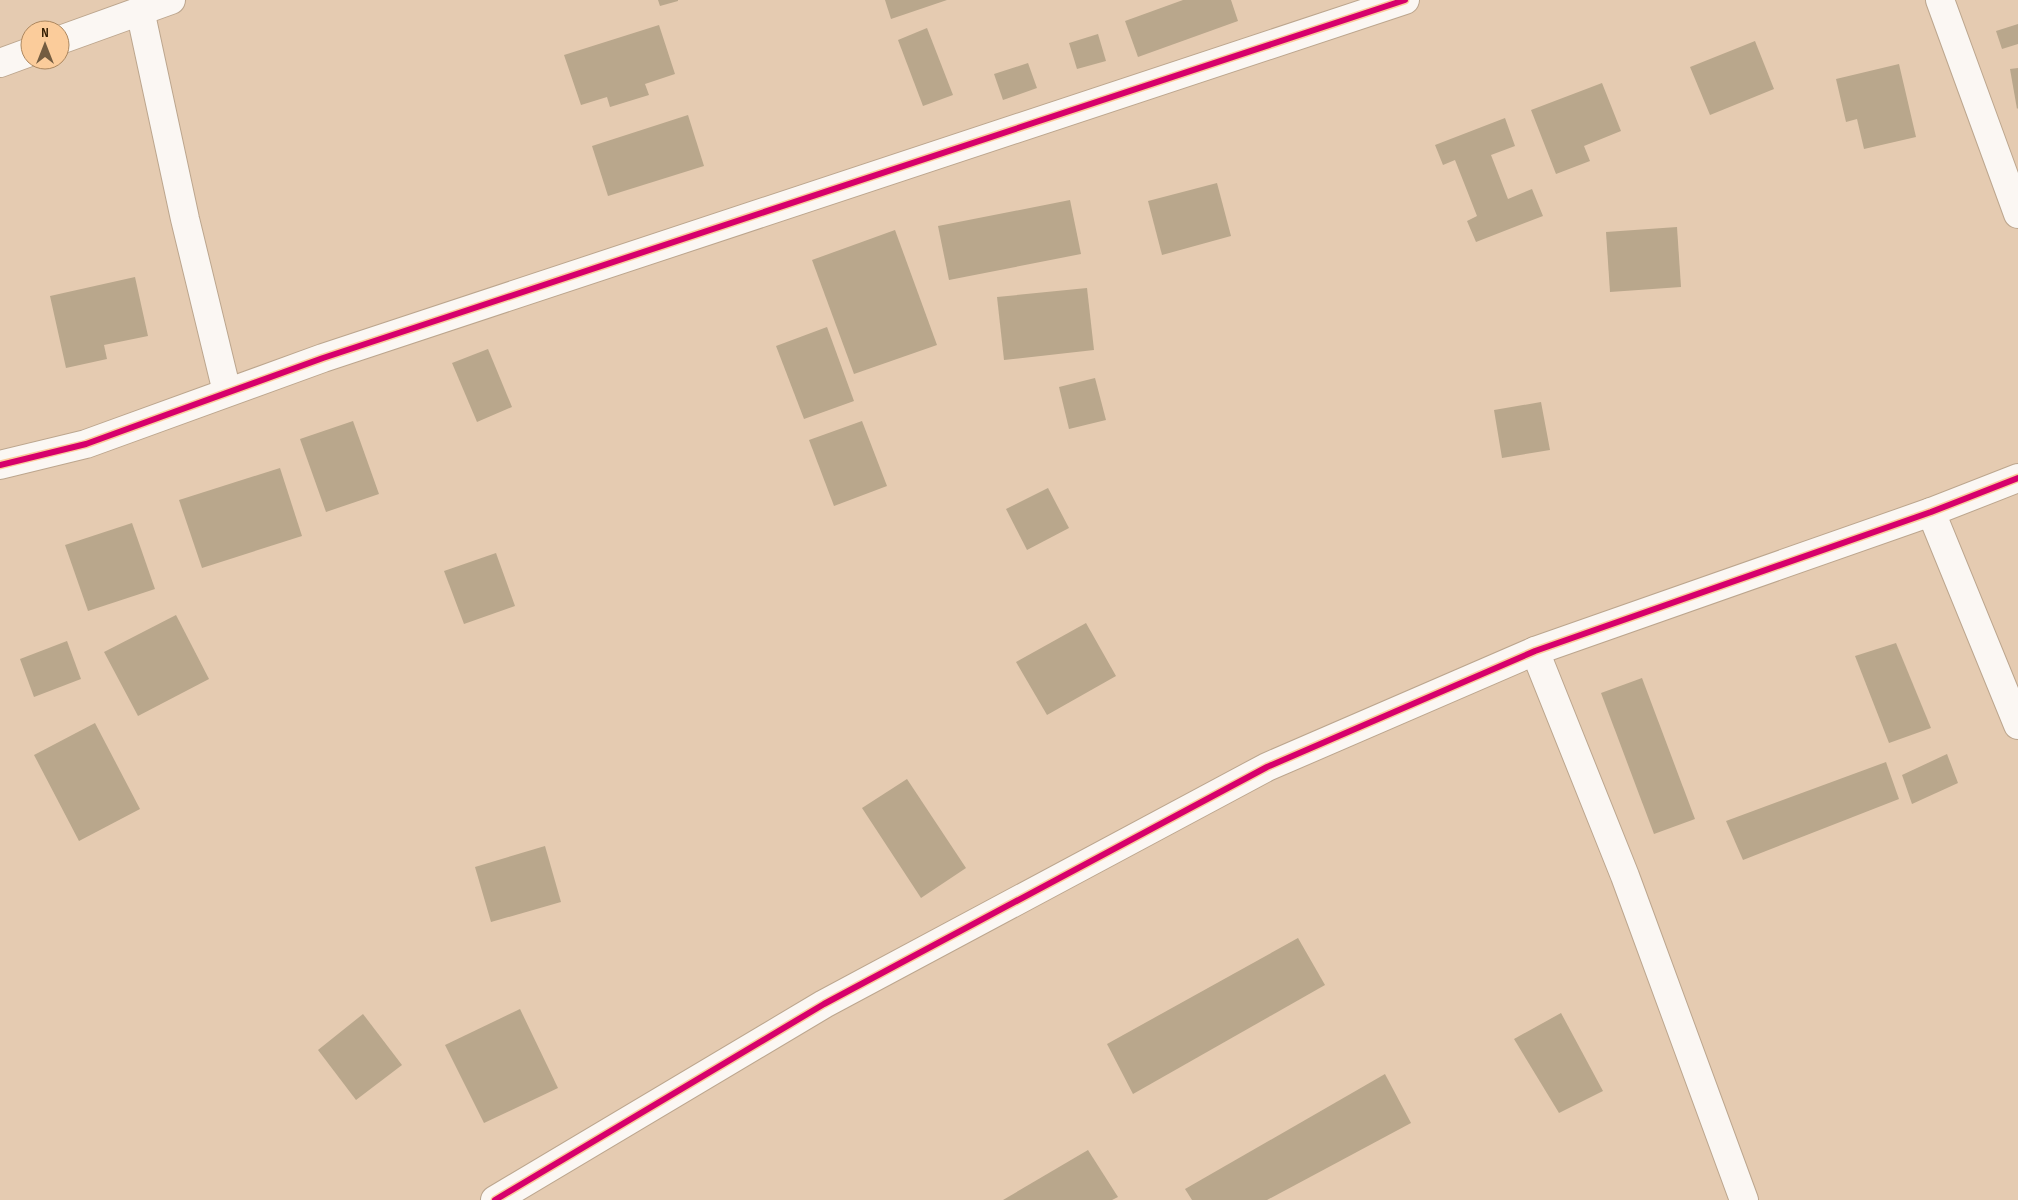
<svg xmlns="http://www.w3.org/2000/svg" width="2018" height="1200" viewBox="0 0 2018 1200" font-family="'Sofia Sans Condensed',sans-serif">
<style>
.building{fill:#b9a78c}
.lines{fill:none;stroke-linecap:round;stroke-linejoin:round}
.minor-casing{stroke:#bca68e;stroke-width:30}
.minor{stroke:#fbf7f3;stroke-width:28}
.cycleway-casing{stroke:#fbcc9b;stroke-width:9}
.cycleway{stroke:#d6006c;stroke-width:6}
</style>
<rect width="100%" height="100%" fill="#e5cbb1"/>
<g class="building">
<polygon points="658,0 678,0 678,1 660,6"/>
<polygon points="885,0 947,0 891,19"/>
<polygon points="1183,0 1231,0 1238,21 1138,57 1125,21"/>
<polygon points="2018,24 2018,44 2002,49 1996,31"/>
<polygon points="659,25 675,74 645,84 649,95 610,107 607,97 581,105 564,55"/>
<polygon points="927,28 953,95 923,106 898,40"/>
<polygon points="1098,34 1106,61 1077,69 1069,43"/>
<polygon points="1755,41 1774,89 1710,115 1690,67"/>
<polygon points="1028,63 1037,88 1003,100 994,74"/>
<polygon points="1899,64 1916,137 1864,149 1857,119 1846,122 1836,79"/>
<polygon points="2018,68 2018,108 2017,109 2010,69"/>
<polygon points="1602,83 1621,131 1584,146 1590,161 1556,174 1531,110"/>
<polygon points="688,115 704,166 608,196 592,146"/>
<polygon points="1505,118 1515,146 1491,155 1508,199 1532,189 1543,216 1476,242 1467,221 1477,216 1455,160 1443,165 1435,145"/>
<polygon points="1217,183 1231,236 1162,255 1148,201"/>
<polygon points="1070,200 1081,254 949,280 938,226"/>
<polygon points="1677,227 1681,287 1610,292 1606,232"/>
<polygon points="895,230 937,345 854,374 812,260"/>
<polygon points="135,277 148,336 104,345 107,359 66,368 50,296"/>
<polygon points="1087,288 1094,350 1004,360 997,297"/>
<polygon points="827,327 854,401 804,419 776,346"/>
<polygon points="488,349 512,407 477,422 452,363"/>
<polygon points="1095,378 1106,420 1069,429 1059,387"/>
<polygon points="1541,402 1550,450 1502,458 1494,410"/>
<polygon points="353,421 379,494 326,512 300,439"/>
<polygon points="862,421 887,486 834,506 809,440"/>
<polygon points="280,468 302,536 202,568 179,500"/>
<polygon points="1048,488 1069,528 1027,550 1006,509"/>
<polygon points="132,523 155,589 88,611 65,545"/>
<polygon points="496,553 515,606 464,624 444,571"/>
<polygon points="176,615 209,679 138,716 104,652"/>
<polygon points="1086,623 1116,676 1047,715 1016,662"/>
<polygon points="67,641 81,679 34,697 20,659"/>
<polygon points="1896,643 1931,728 1889,743 1855,656"/>
<polygon points="1642,678 1695,819 1654,834 1601,693"/>
<polygon points="95,723 140,809 79,841 34,755"/>
<polygon points="1947,754 1958,783 1912,804 1902,775"/>
<polygon points="1886,762 1899,799 1743,860 1726,821"/>
<polygon points="907,779 966,868 921,898 862,808"/>
<polygon points="545,846 561,902 491,922 475,867"/>
<polygon points="1298,938 1325,985 1133,1094 1107,1044"/>
<polygon points="520,1009 558,1088 484,1123 445,1045"/>
<polygon points="1561,1013 1603,1091 1559,1113 1514,1039"/>
<polygon points="363,1014 402,1065 356,1100 318,1050"/>
<polygon points="1385,1074 1411,1123 1267,1200 1192,1200 1185,1189"/>
<polygon points="1088,1150 1118,1197 1112,1200 1003,1200"/>
</g>
<g class="lines">
<defs>
<g id="minor">
<polyline points="1940,0 2018,214"/>
<polyline points="140,10 185,219 227,392"/>
<polyline points="60,40 171,0"/>
<polyline points="0,63 30,52"/>
<polyline points="0,465 86,444 323,358 1405,0"/>
<polyline points="1931,512 2018,725"/>
<polyline points="1535,651 1625,876 1744,1200"/>
<polyline points="495,1200 824,1004 1267,767 1535,651 1931,512 2018,478"/>
</g>
</defs>
<use href="#minor" class="minor-casing"/>
<use href="#minor" class="minor"/>
<defs>
<g id="cycleway">
<polyline points="0,465 86,444 323,358 1405,0"/>
<polyline points="495,1200 824,1004 1267,767 1535,651 1931,512 2018,478"/>
</g>
</defs>
<use href="#cycleway" class="cycleway-casing"/>
<use href="#cycleway" class="cycleway"/>
</g>
<g transform="translate(45 45)"><circle r="24" fill="#fbcc9b" stroke="#ac875f"/>
<path d="M0-4L9 19L0 12L-9 19Z" fill="#735c41"/>
<text y="-8" font-size="14" font-weight="bold" text-anchor="middle" fill="#362005">N</text>
</g>
</svg>
